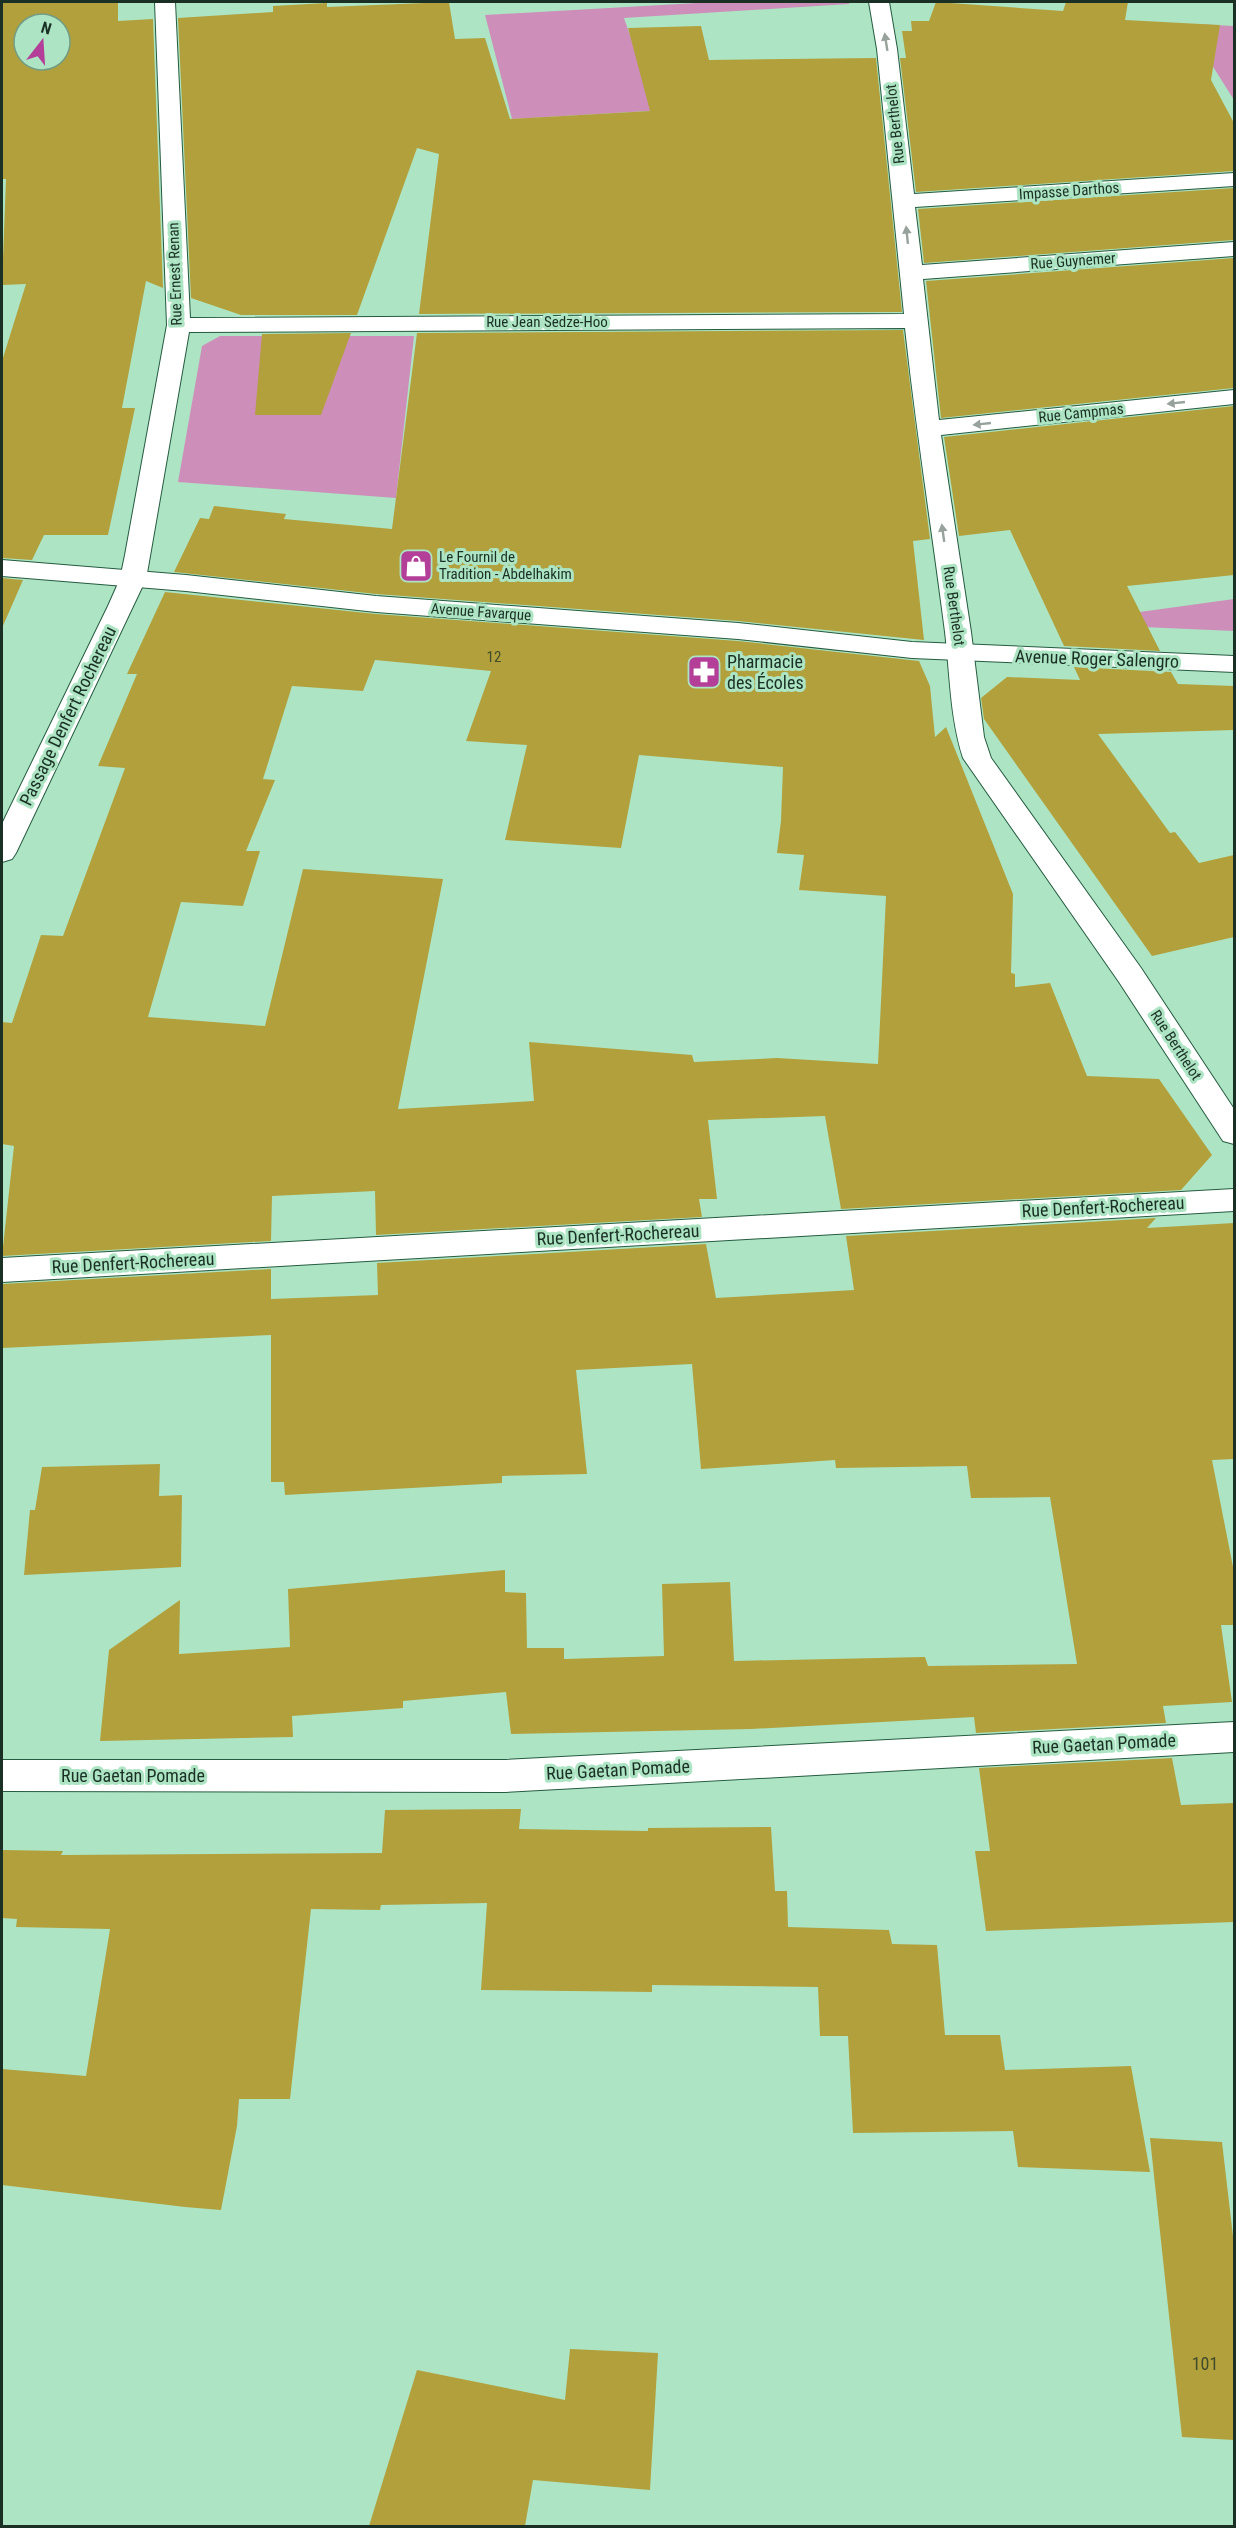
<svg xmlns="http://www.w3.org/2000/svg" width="1236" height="2528" viewBox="0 0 1236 2528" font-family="'Roboto Condensed',sans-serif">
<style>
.green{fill:#cd8fba}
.building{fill:#b2a03c;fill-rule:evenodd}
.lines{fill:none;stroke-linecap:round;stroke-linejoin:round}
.street-casing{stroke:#255b40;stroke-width:2}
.secondary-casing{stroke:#255b40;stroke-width:2}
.street{fill:#fff;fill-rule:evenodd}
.secondary{fill:#fff;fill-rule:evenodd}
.oneway{fill:#98a29c}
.labels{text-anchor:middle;stroke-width:6;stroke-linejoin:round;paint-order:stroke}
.far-street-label{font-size:15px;fill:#1a3024;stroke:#ade5c4}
.far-poi-label{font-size:15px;fill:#1a3024;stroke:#ade5c4;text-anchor:start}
.number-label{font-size:15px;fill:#404c2a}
.street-label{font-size:18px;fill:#1a3024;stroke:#ade5c4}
.poi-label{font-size:18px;fill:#1a3024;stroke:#ade5c4;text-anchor:start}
.near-number-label{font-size:18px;fill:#404c2a}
</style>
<rect width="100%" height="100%" fill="#ade5c4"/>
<g class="green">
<polygon points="714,2 849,2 849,4 624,18 655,107 649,111 512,119 485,15"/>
<polygon points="1194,24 1234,26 1234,100 1193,35"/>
<polygon points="220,336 414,336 396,498 178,482 202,346"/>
<polygon points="1234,599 1234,631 1096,625 1096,618"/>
</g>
<g class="building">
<path d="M2 2H118V21L153 19 163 288 146 281 122 408H135L108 535H44L32 560 2 558V361L26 284 2 285 6 179H2ZM24 24H60V60H24Z"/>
<polygon points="449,2 455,39 485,38 510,119 650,111 628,28 701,26 709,60 876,58 902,312 419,314 439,154 417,148 357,315 241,315 191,298 178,18 273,12 273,6 327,3 327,7"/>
<polygon points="936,2 1063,11 1066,2 1128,2 1125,20 1220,25 1211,80 1234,123 1234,171 916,192 900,58 906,58 902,31 912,31 911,21 929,21"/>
<polygon points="1234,188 1234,240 924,263 918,209"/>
<polygon points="1234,258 1234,388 941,418 926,281"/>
<polygon points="903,330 930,539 913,541 924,640 738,621 376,594 174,572 200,518 209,519 214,506 286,514 284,519 392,529 417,333"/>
<polygon points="351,333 321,415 255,415 262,334"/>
<polygon points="1234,406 1234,575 1127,586 1160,651 1064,646 1010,530 959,536 944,437"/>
<polygon points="2,578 23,580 2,628"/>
<path d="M165 592 376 614 738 641 919 661 930 686 935 737 946 727 1013 894 1011 973 1015 974V987L1050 983 1087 1076 1159 1079 1212 1155 1181 1190 841 1209 825 1116 708 1120 717 1199H699L702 1217 376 1235 375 1191 272 1196 271 1241 2 1256 14 1146 2 1144V1022L12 1023 41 935 63 936 125 768 98 766 137 674H127ZM375 660 491 671 466 741 527 745 505 840 621 848 639 755 783 767 781 821 777 853 804 855 799 890 886 896 878 1064 777 1058 694 1062 692 1055 529 1042 534 1101 398 1109 443 879 303 869 265 1026 148 1017 181 902 243 906 260 851H246L275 780 263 779 292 686 363 691Z"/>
<polygon points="1074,667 1171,672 1178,684 1234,686 1234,730 1098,734 1170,833 1175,832 1199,863 1234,855 1234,937 1152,956 984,719 981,698 1007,677 1080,680"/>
<polygon points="1156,1218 1147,1228 1234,1223 1234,1459 1212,1460 1234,1572 1234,1625 1221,1625 1232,1702 1163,1706 1166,1723 976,1733 974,1717 751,1729 511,1734 506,1692 403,1701 403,1708 292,1716 293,1737 100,1741 109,1650 180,1600 179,1654 290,1647 288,1589 505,1570 505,1592 526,1593 527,1648 564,1648 564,1659 664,1656 662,1584 730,1582 734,1661 925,1657 928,1666 1077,1664 1050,1497 971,1498 967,1466 836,1468 835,1460 701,1469 692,1364 576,1370 587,1474 502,1476 502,1483 285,1495 284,1482 271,1482 271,1335 2,1348 2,1284 271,1269 271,1299 378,1295 377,1263 706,1244 716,1298 854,1290 846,1236"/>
<polygon points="160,1464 159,1496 182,1495 181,1567 24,1575 30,1510 35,1510 42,1467"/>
<polygon points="1172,1758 1181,1805 1234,1803 1234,1922 986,1931 975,1851 990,1851 979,1768"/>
<polygon points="521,1809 519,1829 648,1831 648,1828 771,1827 775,1891 787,1891 788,1927 889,1930 892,1944 937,1945 945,2035 1000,2035 1005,2070 1131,2066 1150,2172 1018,2167 1013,2131 853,2133 848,2036 820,2036 818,1987 652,1985 652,1992 481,1990 487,1903 381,1905 380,1910 311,1909 290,2099 239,2099 237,2126 221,2210 185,2207 2,2185 2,2069 86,2076 110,1929 16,1927 17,1919 2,1918 2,1850 63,1851 61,1855 382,1853 385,1810"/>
<polygon points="1150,2138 1222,2142 1234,2245 1234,2440 1182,2437"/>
<polygon points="570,2349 658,2353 650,2490 533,2480 525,2526 369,2526 417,2370 565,2400"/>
</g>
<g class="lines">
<defs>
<g id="street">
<path d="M155 2H175L190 318 904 314 877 49 869 2H889L897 49 914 194 1234 173V186L915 207 922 265 1234 242V256L923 279 939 420 1234 390V404L941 435 971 632 984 737 991 758 1141 968 1234 1109V1144L1223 1141 1119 982 963 758C950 718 950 674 945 632 932 530 916 430 905 328L189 332 146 579 16 853 12 859 2 862V824L108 606 120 579 125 555 167 325Z"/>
<polygon points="1234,1189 1234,1211 2,1282 2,1258"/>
<polygon points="1234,1722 1234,1752 505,1792 2,1791 2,1760 505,1760"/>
</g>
<polygon id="secondary" points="2,560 186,575 376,596 738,623 912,642 1234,656 1234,672 912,658 738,639 376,612 186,591 2,576"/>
</defs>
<use href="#street" class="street-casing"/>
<use href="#secondary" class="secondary-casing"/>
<use href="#street" class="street"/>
<use href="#secondary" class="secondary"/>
</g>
<defs><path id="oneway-solid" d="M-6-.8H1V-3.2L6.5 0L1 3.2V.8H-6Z" transform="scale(1.5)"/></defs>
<g class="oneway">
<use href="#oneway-solid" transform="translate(886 42) rotate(-99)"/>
<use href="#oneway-solid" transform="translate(907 235) rotate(-96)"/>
<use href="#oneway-solid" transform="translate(1176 403) rotate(174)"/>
<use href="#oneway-solid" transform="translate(982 424) rotate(174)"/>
<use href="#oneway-solid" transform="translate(943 533) rotate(-98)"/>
</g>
<defs>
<symbol id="shop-square" viewBox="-11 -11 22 22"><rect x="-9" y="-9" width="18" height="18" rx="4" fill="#b43f98" stroke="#ade5c4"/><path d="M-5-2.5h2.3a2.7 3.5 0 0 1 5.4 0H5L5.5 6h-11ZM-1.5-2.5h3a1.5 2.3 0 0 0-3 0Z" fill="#fff"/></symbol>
<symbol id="pharmacy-square" viewBox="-11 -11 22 22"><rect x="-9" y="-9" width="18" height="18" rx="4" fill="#b43f98" stroke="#ade5c4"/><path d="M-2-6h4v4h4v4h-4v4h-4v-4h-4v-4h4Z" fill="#fff"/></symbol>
</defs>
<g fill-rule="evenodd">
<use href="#shop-square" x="397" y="547" width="38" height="38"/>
<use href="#pharmacy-square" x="685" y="653" width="38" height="38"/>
</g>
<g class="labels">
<g class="far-street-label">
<text transform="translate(895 124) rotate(-96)" y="5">Rue Berthelot</text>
<text transform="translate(1069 191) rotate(-4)" y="5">Impasse Darthos</text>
<text transform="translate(1073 261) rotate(-4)" y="5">Rue Guynemer</text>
<text transform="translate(175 274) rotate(-92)" y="5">Rue Ernest Renan</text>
<text x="547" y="327">Rue Jean Sedze-Hoo</text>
<text transform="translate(1081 413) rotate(-6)" y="5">Rue Campmas</text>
<text transform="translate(954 606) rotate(82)" y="5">Rue Berthelot</text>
<text transform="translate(481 612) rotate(4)" y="5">Avenue Favarque</text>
<text transform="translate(1176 1045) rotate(57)" y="5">Rue Berthelot</text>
</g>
<g class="far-poi-label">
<text x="439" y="562">Le Fournil de<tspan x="439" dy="17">Tradition - Abdelhakim</tspan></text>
</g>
<g class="number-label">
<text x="494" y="662">12</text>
</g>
<g class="street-label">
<text transform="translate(1097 659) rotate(2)" y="6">Avenue Roger Salengro</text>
<text transform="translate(68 716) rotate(-64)" y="6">Passage Denfert Rochereau</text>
<text transform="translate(1103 1207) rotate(-3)" y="6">Rue Denfert-Rochereau</text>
<text transform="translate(618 1235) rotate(-3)" y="6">Rue Denfert-Rochereau</text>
<text transform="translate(133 1263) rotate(-3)" y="6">Rue Denfert-Rochereau</text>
<text transform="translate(1104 1744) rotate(-3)" y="6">Rue Gaetan Pomade</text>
<text transform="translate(618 1770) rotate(-3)" y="6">Rue Gaetan Pomade</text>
<text x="133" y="1782">Rue Gaetan Pomade</text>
</g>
<g class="poi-label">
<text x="727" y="668">Pharmacie<tspan x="727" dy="21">des Écoles</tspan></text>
</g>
<g class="near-number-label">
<text x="1205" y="2370">101</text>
</g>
</g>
<rect width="1236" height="2528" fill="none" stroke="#1a3024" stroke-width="6"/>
<g transform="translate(42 42) rotate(17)"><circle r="28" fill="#ade5c4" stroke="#729d84" stroke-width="1.5"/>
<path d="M0-4.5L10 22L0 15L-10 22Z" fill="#b43f98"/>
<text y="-9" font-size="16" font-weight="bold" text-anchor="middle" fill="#1a3024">N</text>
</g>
</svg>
